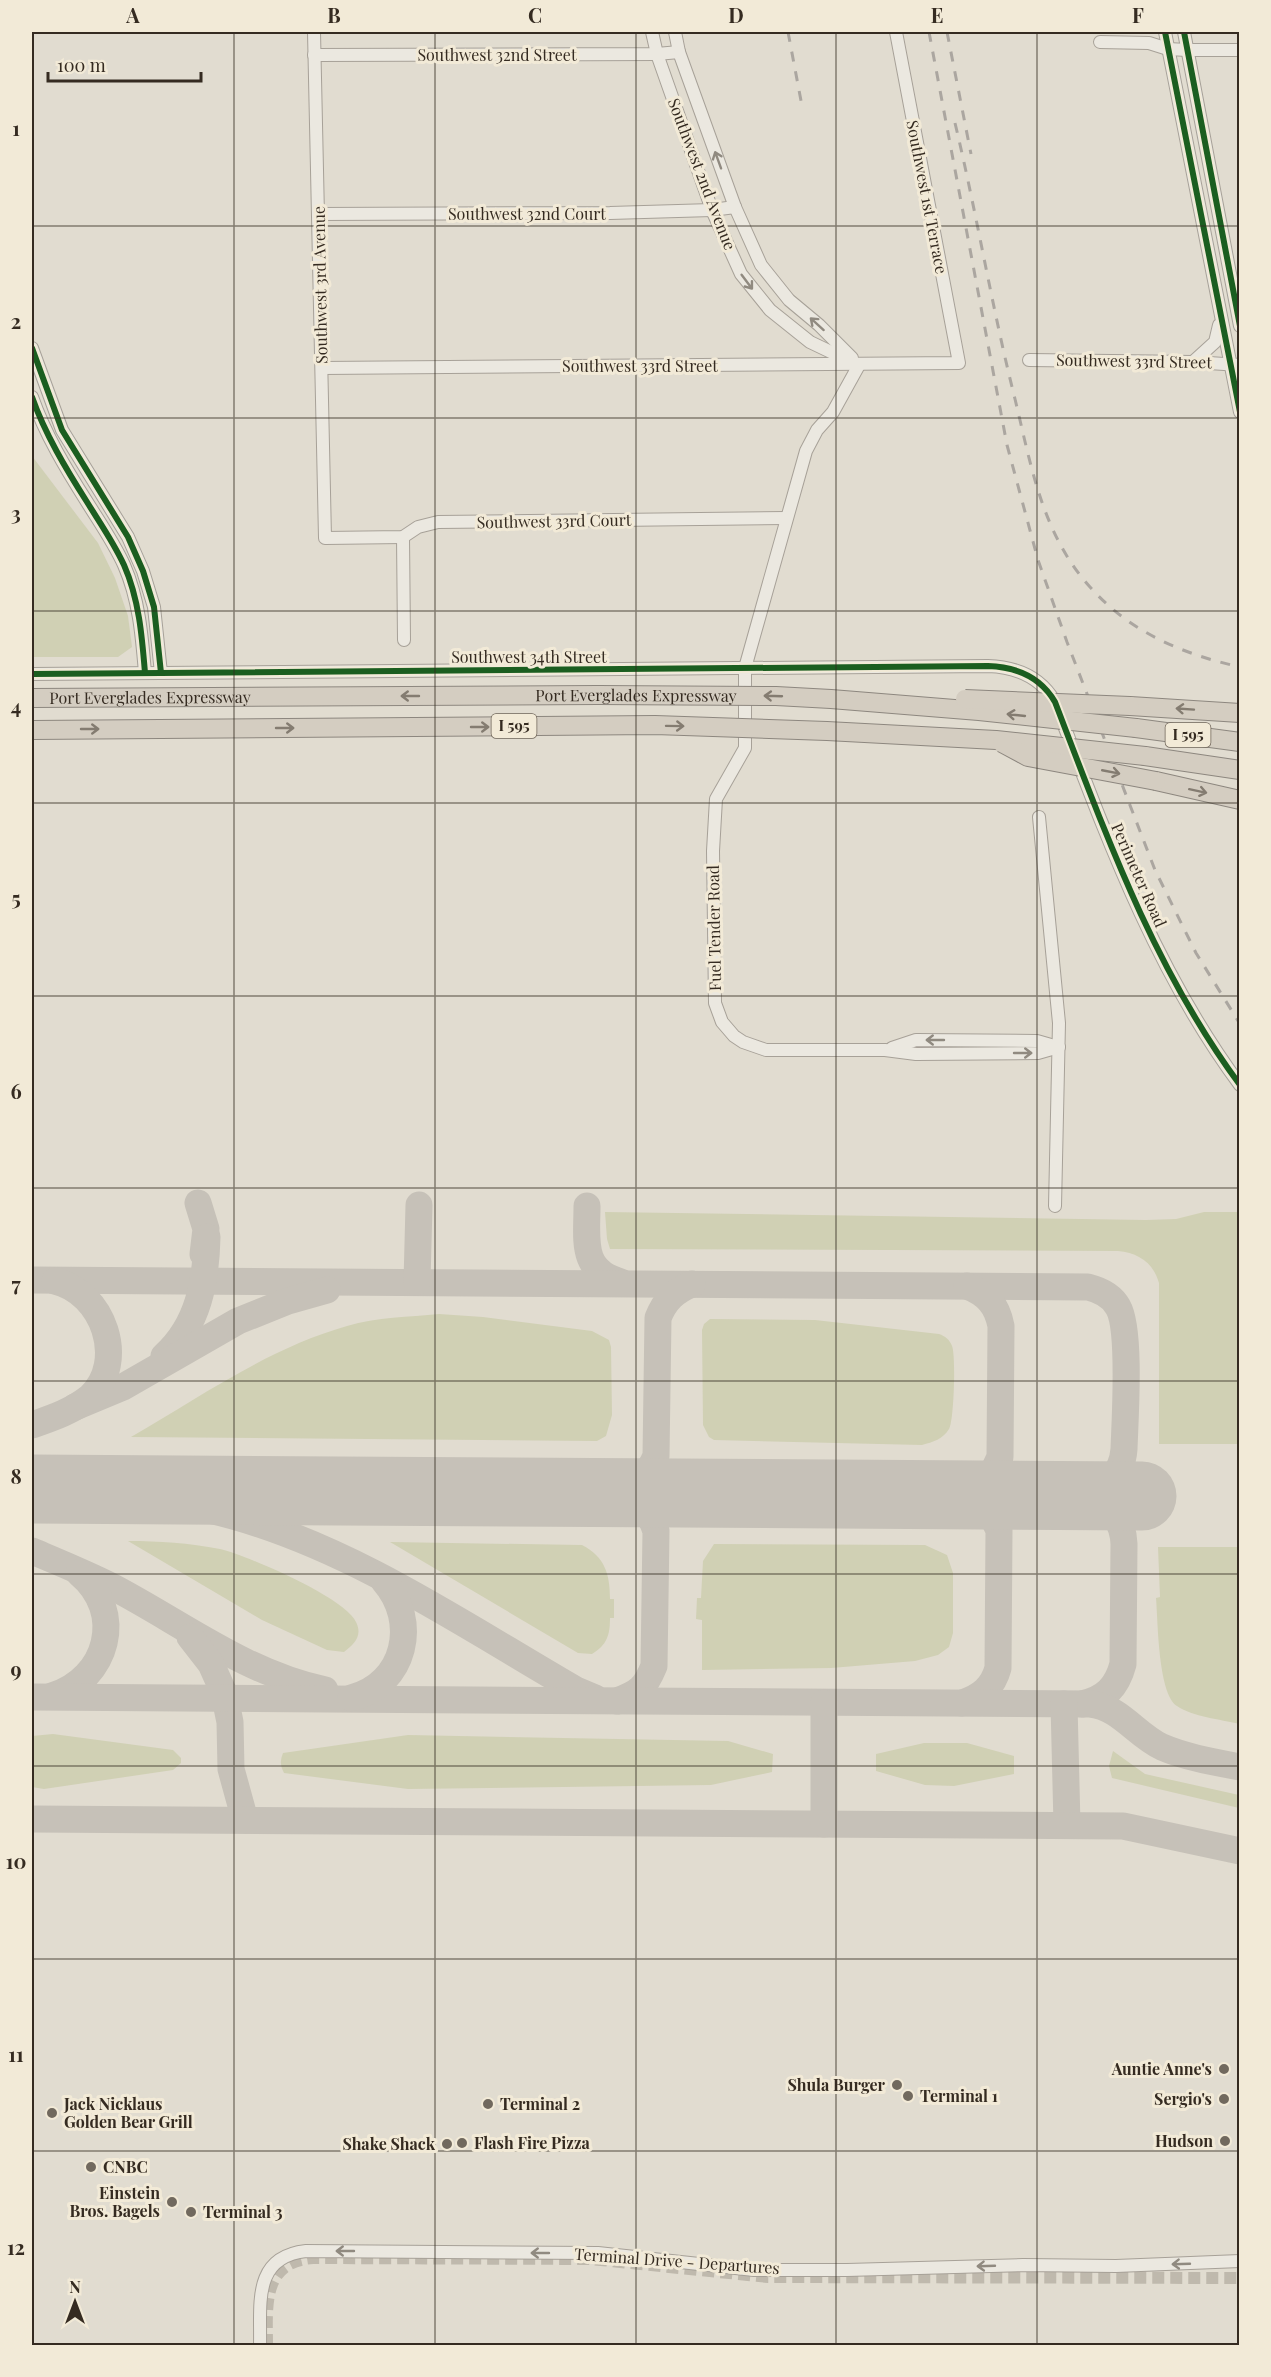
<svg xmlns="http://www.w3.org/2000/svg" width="1271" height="2377" viewBox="0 0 1271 2377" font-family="'Playfair Display',serif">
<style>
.green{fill:#d0d0b4}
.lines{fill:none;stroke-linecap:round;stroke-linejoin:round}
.taxiway{stroke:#c6c1b8;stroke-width:27}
.runway{stroke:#c6c1b8;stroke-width:69}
.minor-tunnel{stroke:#bfb9ad;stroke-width:12;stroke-dasharray:12 6;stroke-linecap:butt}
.minor-casing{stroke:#a7a198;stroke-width:14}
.highway-casing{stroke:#8d877f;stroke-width:20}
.minor{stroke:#ebe8e0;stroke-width:12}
.highway{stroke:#d4cdc1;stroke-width:18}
.rail{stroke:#aba6a0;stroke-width:3;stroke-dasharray:10 10;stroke-linecap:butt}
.highway-bridge-casing{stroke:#8d877f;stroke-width:20;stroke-linecap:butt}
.highway-bridge{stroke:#d4cdc1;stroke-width:18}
.cycleway-casing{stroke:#f2ead7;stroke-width:10}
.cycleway{stroke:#1b5e20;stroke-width:6}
.oneway{stroke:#908a80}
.oneway2{stroke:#847c71}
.grid{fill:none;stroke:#352b21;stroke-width:1.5;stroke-opacity:0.55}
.poi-dot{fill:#71695e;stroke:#f2ead7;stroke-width:2}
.labels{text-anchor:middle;stroke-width:6;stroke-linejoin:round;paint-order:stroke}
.shield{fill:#f2ead7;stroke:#6e6458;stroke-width:1.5}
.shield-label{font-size:15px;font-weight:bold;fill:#352b21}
.street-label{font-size:16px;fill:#352b21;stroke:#f2ead7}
.poi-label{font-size:16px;font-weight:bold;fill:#352b21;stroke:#f2ead7;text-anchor:end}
.neatline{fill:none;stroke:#352b21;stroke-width:2}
.grid-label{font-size:20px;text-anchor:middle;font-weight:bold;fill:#352b21}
</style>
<rect width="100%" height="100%" fill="#e1dcd0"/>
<g class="green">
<polygon points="32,456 98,543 115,578 128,616 132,647 118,657 32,657"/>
<path d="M605 1212 1146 1220 1176 1219 1204 1212H1239V1444H1159V1283C1153 1262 1138 1253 1118 1251L610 1249 607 1239Z"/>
<path d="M439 1314 483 1317 592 1331 609 1340 611 1347 612 1415 606 1436 597 1441 131 1437C200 1397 269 1348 347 1326 377 1317 409 1317 439 1314Z"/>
<path d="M710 1319 815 1320 939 1334C945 1336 950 1340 952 1346 956 1355 954 1422 949 1429 943 1439 933 1442 922 1445L714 1440 709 1437 703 1425 702 1330 704 1324Z"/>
<path d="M128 1541C159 1541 189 1543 220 1549 246 1555 346 1598 356 1622 363 1636 354 1644 344 1652L327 1650 262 1620Z"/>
<path d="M390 1542 582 1545C605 1557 610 1574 610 1599H614V1618H610C610 1635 607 1645 592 1654L578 1653Z"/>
<polygon points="714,1544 925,1545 947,1555 953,1573 953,1633 949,1647 938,1655 915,1661 831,1668 702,1670 702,1620 696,1619 697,1598 701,1598 703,1561"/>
<path d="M1158 1547H1239V1724C1220 1719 1193 1717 1177 1706 1158 1694 1158 1621 1156 1598L1160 1597Z"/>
<polygon points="53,1734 173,1750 181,1758 181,1763 173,1770 44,1789 32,1787 32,1736"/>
<path d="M408 1735 728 1741 773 1754 772 1772 711 1785 408 1789 284 1773C280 1765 280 1761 283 1753Z"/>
<polygon points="924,1743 967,1743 1014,1756 1014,1774 954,1786 925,1785 876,1771 876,1754"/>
<polygon points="1113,1751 1145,1774 1239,1795 1239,1808 1112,1778 1109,1766"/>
</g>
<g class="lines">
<g class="taxiway">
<polyline points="198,1203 206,1229 203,1254"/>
<path d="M587 1206C587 1240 580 1271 621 1282"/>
<path d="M32 1280 1088 1287C1100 1290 1112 1296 1118 1307 1131 1329 1125 1419 1124 1449 1122 1477 1104 1487 1080 1496"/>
<polyline points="417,1282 419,1205"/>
<path d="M164 1356C199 1325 206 1280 207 1237"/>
<polyline points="75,1407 123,1387 238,1321 288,1301 327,1290"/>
<path d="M32 1425C52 1418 73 1411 90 1397 128 1361 103 1292 55 1281"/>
<path d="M58 1489C117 1495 176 1500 233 1516 357 1551 465 1626 576 1690L595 1698"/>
<path d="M603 1492C629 1487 646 1481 656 1456L658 1318C665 1300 675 1291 692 1284"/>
<path d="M599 1493C629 1497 646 1500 656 1531L654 1666C645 1688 639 1693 617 1701"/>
<path d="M958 1495 983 1505 991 1514 999 1530 998 1668C993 1687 981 1697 962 1703"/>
<path d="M958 1495 984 1482 994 1470 1000 1457 1001 1326C997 1305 987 1294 967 1286"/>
<path d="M1080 1496C1106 1501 1123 1516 1124 1544L1123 1664C1117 1687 1105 1699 1082 1704"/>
<path d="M32 1551C58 1562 85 1573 111 1586 182 1623 245 1673 325 1690"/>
<polyline points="190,1637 211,1664 224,1693 230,1722 231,1769 245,1820"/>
<path d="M52 1696C108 1679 126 1612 79 1573"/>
<path d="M32 1697 1090 1704C1120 1707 1136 1735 1162 1747 1185 1757 1214 1762 1240 1767"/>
<path d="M351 1698C406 1684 419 1621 384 1581"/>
<polyline points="1064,1704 1067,1825"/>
<polyline points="32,1819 1123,1826 1240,1851"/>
<polyline points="824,1824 824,1703"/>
</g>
<polyline class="runway" points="32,1489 1142,1496"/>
<path class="minor-tunnel" d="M267 2346C267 2307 261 2262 313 2258L591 2259 768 2277 1240 2278"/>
<defs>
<g id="minor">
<polyline points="314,32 325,538 403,537 418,527 438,522 786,518"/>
<polyline points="652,32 657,54 712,210 741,274 770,310 810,342 856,364"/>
<polyline points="675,32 679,52 735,207 761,265 789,300 819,325 852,358"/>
<polyline points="1165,32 1240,412"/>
<polyline points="1184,32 1240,326"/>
<polyline points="1100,42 1149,43 1168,49 1187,50 1240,50"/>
<polyline points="314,55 657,54 679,52"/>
<polyline points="318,214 610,213 712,210 735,207"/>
<polyline points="32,348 62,430 128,537 143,571 154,607 161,673"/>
<polyline points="1029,360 1193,362 1240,365"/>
<polyline points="1193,362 1215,342 1219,325"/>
<polyline points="859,365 833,412 817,430 806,451 745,668 745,748 716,799 713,851 715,1003 722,1022 734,1036 743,1042 766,1050 885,1050 916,1054 1038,1053 1059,1047"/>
<polyline points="322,368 959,363 896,32"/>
<path d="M32 397C45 434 66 469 87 502 100 523 114 543 124 565 139 599 142 636 145 673"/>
<polyline points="403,537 404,640"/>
<path d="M32 674 988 666C1016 667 1040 676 1055 702 1106 835 1154 969 1240 1085"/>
<polyline points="1039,817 1059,1023 1055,1206"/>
<polyline points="892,1048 916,1040 1037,1041 1058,1047"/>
<path d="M260 2346C261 2304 252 2257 306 2251L598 2253 754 2270H847L1023 2265 1116 2266 1240 2261"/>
</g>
<g id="highway">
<polyline points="1130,706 1240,713"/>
<polyline points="1136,728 1240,742"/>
<polyline points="1145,756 1240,770"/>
<polyline points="1156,781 1240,800"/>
</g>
</defs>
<use href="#minor" class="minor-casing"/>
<use href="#highway" class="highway-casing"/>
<use href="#minor" class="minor"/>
<use href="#highway" class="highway"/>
<g class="rail">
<polyline points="788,32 802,106"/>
<polyline points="929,32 1007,445 1038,560 1067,642 1155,870 1196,953 1240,1024"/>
<polyline points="947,32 971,154"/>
<path d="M955 123C977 215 992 308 1015 399 1031 465 1042 534 1090 587 1130 632 1182 654 1240 667"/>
</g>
<defs>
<g id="highway-bridge">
<path id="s1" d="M32 698 598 695 776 696 831 699 979 711 1136 728"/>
<polyline points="965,699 1130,706"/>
<polyline points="32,730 655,725 827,731 996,740 1145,756"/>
<polyline points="1002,743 1028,757 1156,781"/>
</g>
</defs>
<use href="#highway-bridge" class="highway-bridge-casing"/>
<use href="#highway-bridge" class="highway-bridge"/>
<defs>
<g id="cycleway">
<polyline points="1165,32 1240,412"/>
<polyline points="1184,32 1240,326"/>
<polyline points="32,348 62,430 128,537 143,571 154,607 161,673"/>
<path d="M32 397C45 434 66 469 87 502 100 523 114 543 124 565 139 599 142 636 145 673"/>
<path d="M32 674 988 666C1016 667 1040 676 1055 702 1106 835 1154 969 1240 1085"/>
</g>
</defs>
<use href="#cycleway" class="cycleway-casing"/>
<use href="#cycleway" class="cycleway"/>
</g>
<defs><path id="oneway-shaft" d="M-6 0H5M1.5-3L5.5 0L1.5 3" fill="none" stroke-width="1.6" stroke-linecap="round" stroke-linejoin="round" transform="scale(1.5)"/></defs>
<g class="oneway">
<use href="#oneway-shaft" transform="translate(718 160) rotate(-110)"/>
<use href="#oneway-shaft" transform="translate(747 282) rotate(53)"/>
<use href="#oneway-shaft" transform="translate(817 324) rotate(-138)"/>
<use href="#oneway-shaft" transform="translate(935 1040) rotate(180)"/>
<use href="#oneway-shaft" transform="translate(1023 1053)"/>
<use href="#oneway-shaft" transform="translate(345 2251) rotate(-180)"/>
<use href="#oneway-shaft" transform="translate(540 2253) rotate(-180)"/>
<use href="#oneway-shaft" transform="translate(1181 2264) rotate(178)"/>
<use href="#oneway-shaft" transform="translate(986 2266) rotate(178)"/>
</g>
<g class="oneway2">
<use href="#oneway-shaft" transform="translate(410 696) rotate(180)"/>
<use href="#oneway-shaft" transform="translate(773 696) rotate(-178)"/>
<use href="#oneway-shaft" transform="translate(1185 709) rotate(-176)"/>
<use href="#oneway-shaft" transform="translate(1016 715) rotate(-174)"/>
<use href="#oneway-shaft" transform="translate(675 726) rotate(1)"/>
<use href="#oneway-shaft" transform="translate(480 727)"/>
<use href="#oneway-shaft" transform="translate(285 728)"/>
<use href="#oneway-shaft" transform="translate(90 729)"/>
<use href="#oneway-shaft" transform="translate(1111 772) rotate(11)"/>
<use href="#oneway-shaft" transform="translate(1198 791) rotate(12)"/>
</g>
<path class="grid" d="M234 32V2346M435 32V2346M636 32V2346M836 32V2346M1037 32V2346M32 226H1240M32 418H1240M32 611H1240M32 803H1240M32 996H1240M32 1188H1240M32 1381H1240M32 1574H1240M32 1766H1240M32 1959H1240M32 2151H1240"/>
<g class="poi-dot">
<circle cx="1224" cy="2069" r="6"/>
<circle cx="897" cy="2085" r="6"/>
<circle cx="908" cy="2096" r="6"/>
<circle cx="1224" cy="2099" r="6"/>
<circle cx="488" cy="2104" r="6"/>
<circle cx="52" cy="2113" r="6"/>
<circle cx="1225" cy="2141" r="6"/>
<circle cx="462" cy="2143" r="6"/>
<circle cx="447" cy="2144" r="6"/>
<circle cx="91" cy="2167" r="6"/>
<circle cx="172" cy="2202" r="6"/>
<circle cx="191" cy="2212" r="6"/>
</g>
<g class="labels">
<g class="shield">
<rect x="491.5" y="714" width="45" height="24" rx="4.5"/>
<rect x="1165.5" y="723" width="45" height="24" rx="4.5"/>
</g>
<g class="shield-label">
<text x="514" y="731">I 595</text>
<text x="1188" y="740">I 595</text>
</g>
<g class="street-label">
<text x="497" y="61">Southwest 32nd Street</text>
<text transform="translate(702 174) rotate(69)" y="6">Southwest 2nd Avenue</text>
<text transform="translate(927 197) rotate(79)" y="6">Southwest 1st Terrace</text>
<text x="527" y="220">Southwest 32nd Court</text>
<text transform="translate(320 285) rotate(-91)" y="6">Southwest 3rd Avenue</text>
<text transform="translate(1134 361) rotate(1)" y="6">Southwest 33rd Street</text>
<text x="640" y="372">Southwest 33rd Street</text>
<text transform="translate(554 521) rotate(-1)" y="6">Southwest 33rd Court</text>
<text x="529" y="663">Southwest 34th Street</text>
<text dy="6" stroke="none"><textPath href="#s1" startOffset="604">Port Everglades Expressway</textPath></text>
<text dy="6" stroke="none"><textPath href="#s1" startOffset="118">Port Everglades Expressway</textPath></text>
<text transform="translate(1139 875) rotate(66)" y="6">Perimeter Road</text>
<text transform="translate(714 928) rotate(-91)" y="6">Fuel Tender Road</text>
<text transform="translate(677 2261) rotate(4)" y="6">Terminal Drive - Departures</text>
</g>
<g class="poi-label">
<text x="1212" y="2075">Auntie Anne's</text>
<text x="885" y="2091">Shula Burger</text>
<text x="920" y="2102" text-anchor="start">Terminal 1</text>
<text x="1212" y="2105">Sergio's</text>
<text x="64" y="2110" text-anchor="start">Jack Nicklaus<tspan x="64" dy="18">Golden Bear Grill</tspan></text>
<text x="500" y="2110" text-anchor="start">Terminal 2</text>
<text x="1213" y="2147">Hudson</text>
<text x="474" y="2149" text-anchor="start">Flash Fire Pizza</text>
<text x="435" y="2150">Shake Shack</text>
<text x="103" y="2173" text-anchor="start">CNBC</text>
<text x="160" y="2199">Einstein<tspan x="160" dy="18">Bros. Bagels</tspan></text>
<text x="203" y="2218" text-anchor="start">Terminal 3</text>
</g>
</g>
<rect width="1271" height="2377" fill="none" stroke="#f2ead7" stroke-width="66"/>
<g transform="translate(75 2302)" stroke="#f2ead7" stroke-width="4.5" paint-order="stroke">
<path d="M0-4.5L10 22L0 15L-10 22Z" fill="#352b21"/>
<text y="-9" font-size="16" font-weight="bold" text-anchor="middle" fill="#352b21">N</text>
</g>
<path d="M48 72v9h153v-9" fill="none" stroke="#352b21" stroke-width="3"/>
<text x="57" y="72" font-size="18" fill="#352b21" stroke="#f2ead7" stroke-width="4.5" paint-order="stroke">100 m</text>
<rect x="33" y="33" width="1205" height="2311" class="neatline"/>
<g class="grid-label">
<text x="133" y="23">A</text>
<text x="334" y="23">B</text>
<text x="535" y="23">C</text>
<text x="736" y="23">D</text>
<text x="937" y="23">E</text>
<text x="1138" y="23">F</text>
<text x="16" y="136">1</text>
<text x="16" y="329">2</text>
<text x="16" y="521">3</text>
<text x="16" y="714">4</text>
<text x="16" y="906">5</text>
<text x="16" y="1099">6</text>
<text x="16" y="1292">7</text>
<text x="16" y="1484">8</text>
<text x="16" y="1677">9</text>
<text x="16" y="1869">10</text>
<text x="16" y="2062">11</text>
<text x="16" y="2255">12</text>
</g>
</svg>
